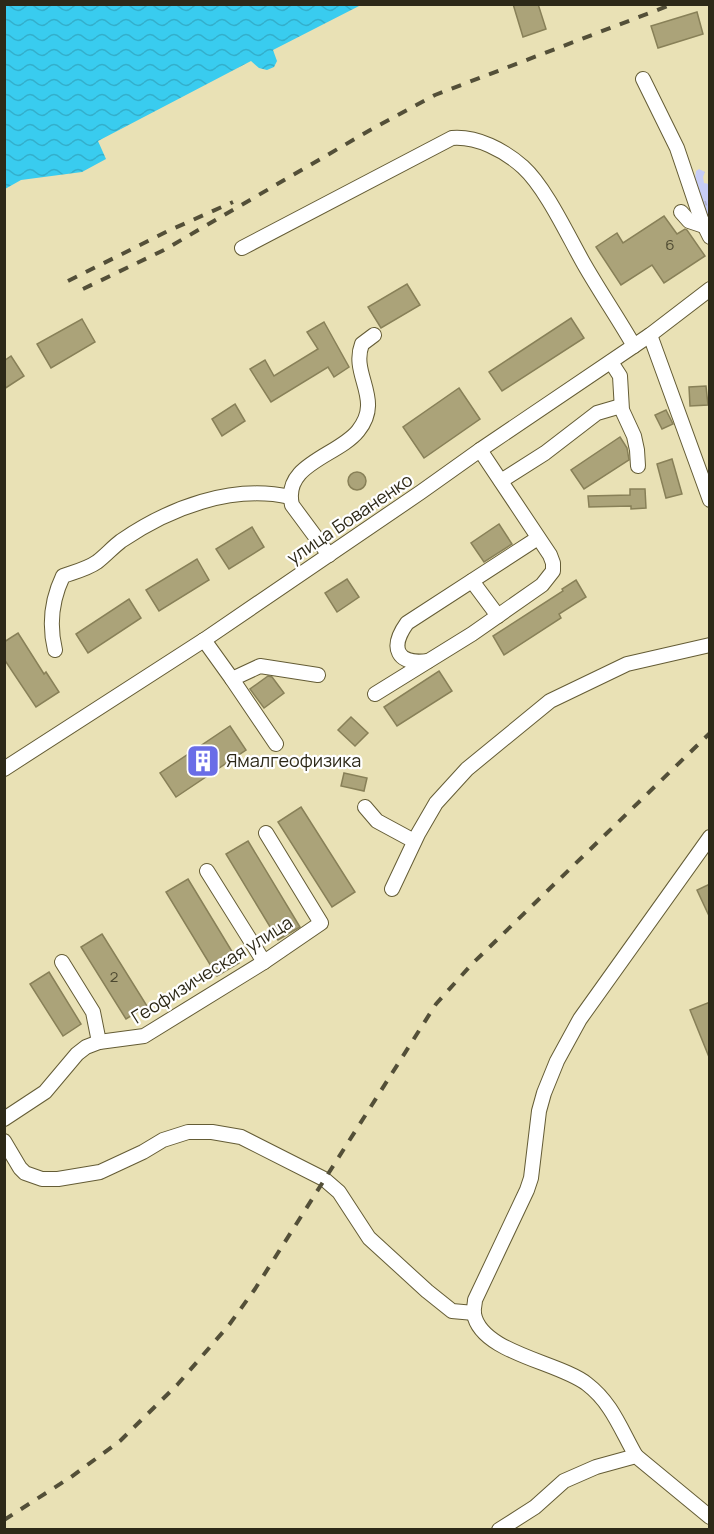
<svg xmlns="http://www.w3.org/2000/svg" width="714" height="1534" viewBox="0 0 714 1534" font-family="Manrope,sans-serif">
<style>
.grass{fill:url(#grass-tufts)}
.water{fill:url(#water-waves)}
.building{fill:#aba379;stroke:#888058;stroke-width:1.5}
.lines{fill:none;stroke-linecap:round;stroke-linejoin:round}
.minor-casing{stroke:#645c35;stroke-width:16}
.minor{stroke:#fff;stroke-width:14}
.rail{stroke:#534f38;stroke-width:4;stroke-dasharray:10 10;stroke-linecap:butt}
.labels{text-anchor:middle;stroke-width:4.5;stroke-linejoin:round;paint-order:stroke}
.number-label{font-size:15px;fill:#4c4830}
.street-label{font-size:18px;fill:#2d2918;stroke:#fff}
.poi-label{font-size:18px;fill:#2d2918;stroke:#fff;text-anchor:start}
</style>
<defs>
<pattern id="grass-tufts" width="24" height="20" patternUnits="userSpaceOnUse" patternTransform="scale(1.5)"><rect width="24" height="20" fill="#c7cdf6"/><path d="M3 7l-1-3M5 7V3M7 7l1-3M15 17l-1-3M17 17v-4M19 17l1-3" fill="none" stroke="#abb0d2"/></pattern>
<pattern id="water-waves" width="16" height="10" patternUnits="userSpaceOnUse" patternTransform="scale(1.5)"><rect width="16" height="10" fill="#39ccef"/><path d="M0 5q4-4 8 0t8 0" fill="none" stroke="#33afcc"/></pattern>
</defs>
<rect width="100%" height="100%" fill="#e9e1b5"/>
<polygon class="grass" points="699,169 705,172 703,177 704,183 709,184 709,222 695,179 696,171"/>
<polygon class="water" points="5,4 361,4 361,5 273,50 277,61 274,67 267,70 259,68 251,61 98,141 106,159 82,172 21,180 5,189"/>
<g class="building">
<polygon points="513,4 538,4 546,29 523,37"/>
<polygon points="697,12 703,34 658,48 651,26"/>
<polygon points="664,216 677,234 685,229 687,230 705,256 664,283 652,265 621,285 596,247 617,233 623,243"/>
<polygon points="407,284 420,305 381,328 368,307"/>
<polygon points="571,318 584,338 502,391 489,372"/>
<polygon points="82,319 95,342 51,368 37,344"/>
<polygon points="324,322 349,367 334,377 328,367 271,402 250,369 265,360 274,376 318,349 307,332"/>
<polygon points="11,356 24,376 4,389 4,361"/>
<polygon points="706,386 708,405 690,406 689,387"/>
<polygon points="459,388 480,419 424,458 403,427"/>
<polygon points="235,404 245,421 222,436 212,419"/>
<polygon points="666,410 673,424 662,429 655,415"/>
<polygon points="620,437 627,448 629,460 584,489 571,470"/>
<polygon points="672,459 682,494 666,498 657,464"/>
<circle cx="357" cy="481" r="9"/>
<polygon points="630,489 645,489 646,508 631,509 631,506 589,507 588,496 630,495"/>
<polygon points="499,524 512,544 484,562 471,543"/>
<polygon points="252,527 264,547 229,569 216,549"/>
<polygon points="197,559 209,580 159,611 146,590"/>
<polygon points="347,579 359,597 337,612 325,593"/>
<polygon points="576,580 586,597 559,614 561,618 504,655 493,636 563,591 562,589"/>
<polygon points="129,599 141,618 88,653 76,634"/>
<polygon points="18,633 44,674 46,672 59,692 36,707 4,659 4,642"/>
<polygon points="439,671 452,691 397,726 384,707"/>
<polygon points="268,676 272,677 284,693 264,708 250,689"/>
<polygon points="351,717 368,733 355,746 338,730"/>
<polygon points="230,726 246,750 176,797 160,773"/>
<polygon points="344,773 367,778 364,791 341,786"/>
<polygon points="301,807 355,892 332,907 278,822"/>
<polygon points="248,841 300,927 278,940 226,854"/>
<polygon points="188,879 239,963 217,976 166,892"/>
<polygon points="710,884 710,918 697,890"/>
<polygon points="102,934 147,1006 126,1019 81,947"/>
<polygon points="49,972 81,1024 63,1036 30,984"/>
<polygon points="710,1002 710,1057 709,1057 690,1010"/>
</g>
<g class="lines">
<defs>
<g id="minor">
<polyline points="643,79 677,148 701,219 710,237"/>
<polyline points="681,212 689,221 704,226"/>
<path d="M242 248 452 138C477 136 504 150 523 167 546 188 568 236 584 264 600 292 618 318 634 346"/>
<polyline points="650,335 710,500"/>
<polyline points="611,362 620,376 622,410 634,436 637,450 638,466"/>
<polyline points="501,481 545,453 597,413 621,406"/>
<path d="M329 555 292 505C282 464 338 456 358 431 384 399 350 375 362 344L374 335"/>
<polyline points="472,581 498,616"/>
<polyline points="204,640 232,679 260,666 318,675"/>
<path d="M55 650C49 625 52 599 63 576 74 572 87 569 97 562 105 556 113 547 121 541 169 508 232 484 290 497"/>
<path d="M428 661C397 665 389 648 407 623L538 538"/>
<polyline points="232,679 276,744"/>
<polyline points="375,694 472,634 542,585 553,571 553,563 550,555 480,450"/>
<polyline points="4,769 204,640 421,492 480,450 650,335 710,289"/>
<polyline points="365,807 377,821 414,841"/>
<polyline points="207,871 264,962"/>
<polyline points="392,889 418,834 436,803 467,769 550,701 627,664 710,645"/>
<polyline points="62,962 93,1012 99,1042"/>
<polyline points="4,1119 45,1092 77,1054 86,1047 99,1042 144,1036 264,962 321,923 266,833"/>
<polyline points="4,1141 20,1168 25,1173 42,1179 58,1179 100,1172 143,1152 163,1140 188,1132 212,1132 241,1137 324,1179 339,1192 369,1238 427,1291 452,1311 474,1313"/>
<path d="M636 1456C621 1430 612 1403 587 1384 559 1362 481 1353 474 1314 473 1310 475 1304 475 1300L527 1190 531 1178 539 1111 544 1093 557 1061 580 1019 710 837"/>
<polyline points="499,1530 535,1507 564,1481 596,1467 636,1456 710,1517"/>
</g>
</defs>
<use href="#minor" class="minor-casing"/>
<use href="#minor" class="minor"/>
<g class="rail">
<polyline points="68,281 168,231 233,202"/>
<polyline points="83,289 164,250 372,129 435,95 673,4"/>
<polyline points="4,1520 71,1477 120,1441 177,1385 229,1325 255,1289 436,1004 471,965 710,733"/>
</g>
</g>
<defs>
<symbol id="building-square" viewBox="-11 -11 22 22"><rect x="-9" y="-9" width="18" height="18" rx="4" fill="#6a6de7" stroke="#fff"/><path d="M-4-6H4V6H1V3H-1V6H-4ZM-2.5-4.3h1.7v1.8h-1.7ZM.8-4.3h1.7v1.8H.8ZM-2.5-1h1.7V.8h-1.7ZM.8-1h1.7V.8H.8Z" fill="#fff"/></symbol>
</defs>
<g fill-rule="evenodd">
<use href="#building-square" x="184" y="742" width="38" height="38"/>
</g>
<g class="labels">
<g class="number-label">
<text x="670" y="250">6</text>
<text x="114" y="982">2</text>
</g>
<g class="street-label">
<text transform="translate(350 519) rotate(-34)" y="6">улица Бованенко</text>
<text transform="translate(212 970) rotate(-32)" y="6">Геофизическая улица</text>
</g>
<g class="poi-label">
<text x="226" y="767">Ямалгеофизика</text>
</g>
</g>
<rect width="714" height="1534" fill="none" stroke="#2d2918" stroke-width="12"/>
</svg>
